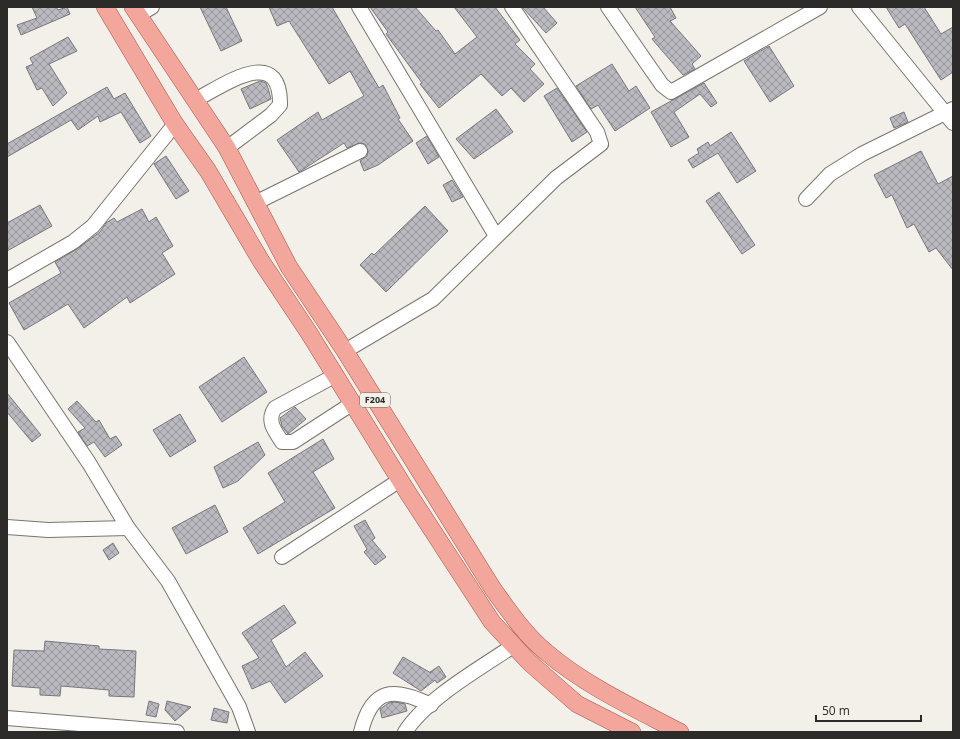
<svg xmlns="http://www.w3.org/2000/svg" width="960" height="739" viewBox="0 0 960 739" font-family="'Open Sans',sans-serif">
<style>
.building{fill:url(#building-cross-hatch);stroke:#77777e}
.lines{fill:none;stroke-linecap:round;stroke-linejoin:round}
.minor-casing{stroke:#78756f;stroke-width:16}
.major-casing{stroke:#a85548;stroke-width:18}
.minor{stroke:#fff;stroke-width:14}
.major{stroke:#f3a69b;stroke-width:17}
.labels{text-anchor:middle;stroke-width:4;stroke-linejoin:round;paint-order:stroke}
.shield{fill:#f3f0e9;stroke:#686663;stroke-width:1}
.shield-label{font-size:9px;font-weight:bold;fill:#2c2b29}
</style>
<defs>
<pattern id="building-cross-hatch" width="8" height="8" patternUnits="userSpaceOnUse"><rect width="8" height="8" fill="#b9b9bf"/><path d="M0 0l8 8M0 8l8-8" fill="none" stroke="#97979b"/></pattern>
</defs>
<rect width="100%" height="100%" fill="#f3f0e9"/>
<g class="building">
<polygon points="32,7 56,7 58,10 67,7 70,14 21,35 17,25 37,18"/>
<polygon points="200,7 226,7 242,41 221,51"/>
<polygon points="269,7 332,7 379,88 383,85 400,118 398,119 413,141 378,165 364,171 360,161 367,156 368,151 365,144 360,143 347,148 344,143 299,172 277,140 318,112 322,120 364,96 350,71 329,84 289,21 277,26"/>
<polygon points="370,7 415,7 436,31 438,30 455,54 477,37 454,7 495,7 520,40 515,44 535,64 530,69 544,84 524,102 511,88 502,96 481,74 439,108 420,84 422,83 386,34 388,32"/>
<polygon points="522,7 543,7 557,23 546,33"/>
<polygon points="635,7 670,7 676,18 670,21 701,56 692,64 695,69 683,75 652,39 655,37"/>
<polygon points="886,7 924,7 941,34 953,27 953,72 941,80 905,24 899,28"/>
<polygon points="68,37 77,51 49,64 67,93 53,106 42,88 37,90 26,67 33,64 30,58"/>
<polygon points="769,46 794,86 770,102 744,61"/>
<polygon points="612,64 629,91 636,86 650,108 615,131 598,105 591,109 576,86"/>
<polygon points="260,81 266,83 268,88 271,99 250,109 241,89"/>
<polygon points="704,83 717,103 711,107 700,94 674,112 689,137 671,147 651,112"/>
<polygon points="107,87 114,99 125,93 151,136 140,143 121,112 100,122 98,116 78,130 71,120 7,157 7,144"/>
<polygon points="557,88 587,132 572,142 544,96"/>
<polygon points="496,109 513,132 474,159 456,139"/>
<polygon points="904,112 908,122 894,128 890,118"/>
<polygon points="731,132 756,171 737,183 718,153 693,168 688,160 699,153 697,149 708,142 710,146"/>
<polygon points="427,136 439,157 428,164 416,143"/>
<polygon points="921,151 938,184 953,176 953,270 936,248 929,252 914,224 907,228 892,195 886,198 874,175"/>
<polygon points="166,156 189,191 176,199 154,164"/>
<polygon points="452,180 463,197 452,202 443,185"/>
<polygon points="719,192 755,245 742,254 706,201"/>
<polygon points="40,205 52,226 7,251 7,223"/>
<polygon points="425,206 448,231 386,292 360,265 372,253 374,255"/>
<polygon points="142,209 149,222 156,217 173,246 162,253 175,274 130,303 127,297 84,328 68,304 24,330 9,303 61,273 55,262 77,249 100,232 106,223 114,218 117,222"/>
<polygon points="244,357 267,392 222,422 199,387"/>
<polygon points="7,393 41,435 32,442 7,412"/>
<polygon points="77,401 96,422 99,420 110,439 116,436 122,445 105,457 94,442 87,446 78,432 85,428 68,409"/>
<polygon points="295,407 306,419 288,434 282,426 280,418"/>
<polygon points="180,414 196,441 170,457 153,430"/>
<polygon points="323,439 334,459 313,472 335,508 258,554 243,528 285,502 268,473"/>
<polygon points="258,442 265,455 238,481 223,488 214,467"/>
<polygon points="215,505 228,532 186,554 172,528"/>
<polygon points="365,520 375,538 372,540 386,557 375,565 364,552 367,549 354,526"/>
<polygon points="113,543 119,553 109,560 103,550"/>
<polygon points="284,605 296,623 271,640 286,667 305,652 323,676 285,703 270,681 252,689 242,666 259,658 242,633"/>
<polygon points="45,641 99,646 99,649 136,651 134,697 109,696 109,690 61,686 60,696 40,695 40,688 12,686 14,650 44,651"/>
<polygon points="403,657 431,673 430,672 439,666 446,677 437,683 435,680 421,691 393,673"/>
<polygon points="149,701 159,704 156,717 146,715"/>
<polygon points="167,701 191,707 175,721 165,710"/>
<polygon points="395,702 405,704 407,711 382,718 380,709 389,703"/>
<polygon points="214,708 229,712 227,723 211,720"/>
</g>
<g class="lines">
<defs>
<g id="minor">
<polyline points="359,7 496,236"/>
<polyline points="608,7 662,85 671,92 820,7"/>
<polyline points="859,7 953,123"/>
<polyline points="138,15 152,7"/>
<path d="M195 100C223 86 281 43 280 105L271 115 227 148"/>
<polyline points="806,199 830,174 862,154 953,109"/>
<polyline points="255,203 360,151"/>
<polyline points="7,280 73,242 93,226 175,124"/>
<polyline points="7,342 89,463 128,528 168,581 239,707 248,732"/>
<polyline points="345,351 433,299 556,178 601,144 597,132 512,7"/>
<path d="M336 375 275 408C266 421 275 431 282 442H293L353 403"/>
<polyline points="7,527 48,530 128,528"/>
<polyline points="282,557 400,480"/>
<polyline points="7,718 177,732"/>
<path d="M361 732C372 687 394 687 431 705"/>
<path d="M405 732C427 698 479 669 513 646"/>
</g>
<g id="major">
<polyline points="105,7 175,124 208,171 261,261 309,333 408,493 492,622 529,662 577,704 632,732"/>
<path d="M133 7 227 148 289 267 345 351 493 589C509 611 525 635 546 652 586 686 634 708 680 732"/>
</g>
</defs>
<use href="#minor" class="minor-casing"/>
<use href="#major" class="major-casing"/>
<use href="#minor" class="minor"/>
<use href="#major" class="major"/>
</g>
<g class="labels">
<rect class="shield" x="360" y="393" width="30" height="14" rx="3"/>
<g class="shield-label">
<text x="375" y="403">F204</text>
</g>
</g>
<rect width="960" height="739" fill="none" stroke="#2c2b29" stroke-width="16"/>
<path d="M816 715v6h105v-6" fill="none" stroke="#2c2b29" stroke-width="2"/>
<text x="822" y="715" font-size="12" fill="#2c2b29" stroke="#f3f0e9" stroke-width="3" paint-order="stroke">50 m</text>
</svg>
